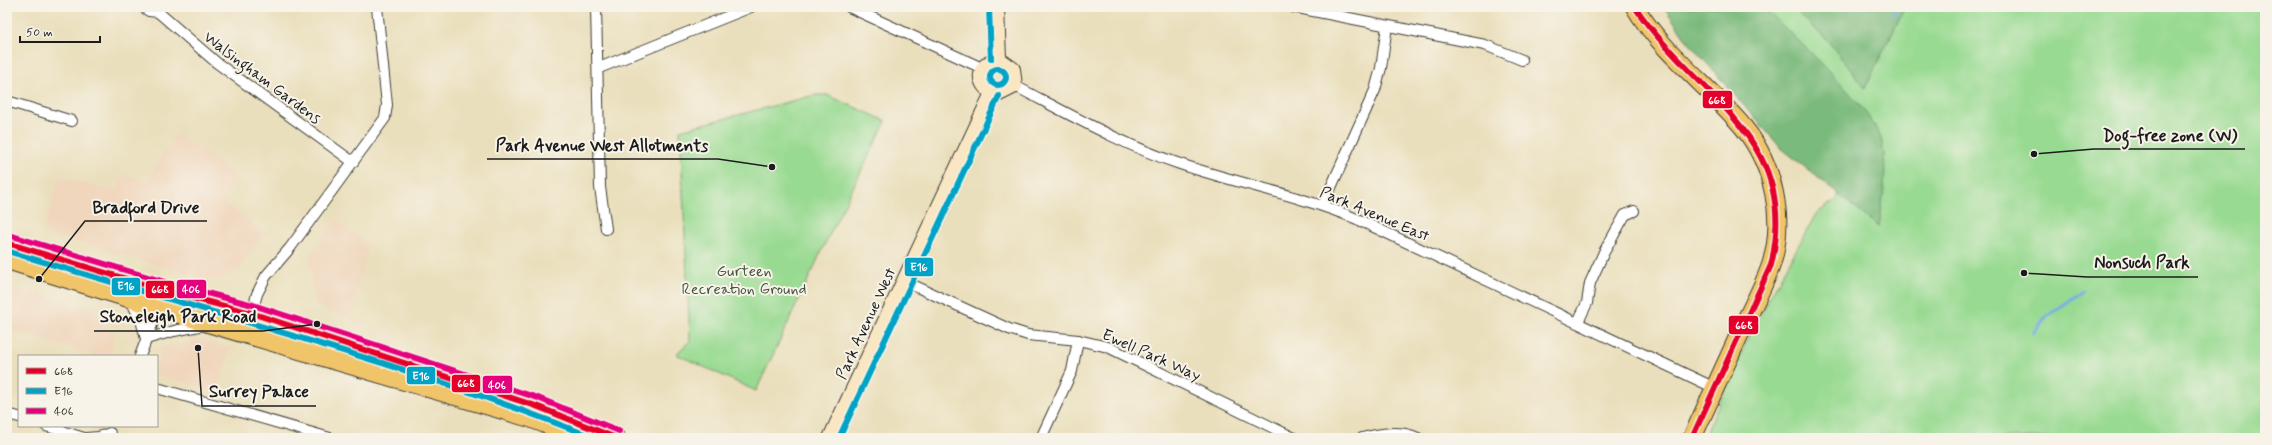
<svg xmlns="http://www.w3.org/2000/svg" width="2272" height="445" viewBox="0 0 2272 445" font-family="Mynerve,sans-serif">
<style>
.built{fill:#f0d6bc}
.green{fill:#98da91;stroke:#5a7b56}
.forest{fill:#7aba7b;stroke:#4b6b4c}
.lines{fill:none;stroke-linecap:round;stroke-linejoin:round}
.stream{stroke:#78aae4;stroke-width:3}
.street-casing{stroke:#3b3934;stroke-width:12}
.secondary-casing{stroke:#3b3934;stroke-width:16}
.highway-casing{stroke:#3b3934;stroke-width:20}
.street{stroke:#fff;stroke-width:10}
.secondary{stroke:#f9e7c3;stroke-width:14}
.highway{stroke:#f0c469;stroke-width:18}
.bus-1-casing{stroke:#f7f3e8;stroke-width:9}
.bus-2-casing{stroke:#f7f3e8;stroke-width:9}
.bus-3-casing{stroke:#f7f3e8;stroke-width:9}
.bus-1{stroke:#e4002b;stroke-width:6}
.bus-2{stroke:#01a2c5;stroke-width:6}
.bus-3{stroke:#e5007d;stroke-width:6}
.labels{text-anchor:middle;stroke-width:4;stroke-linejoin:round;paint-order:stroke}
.street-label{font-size:16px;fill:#1c1c1c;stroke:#f7f3e8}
.park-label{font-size:16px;fill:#41553f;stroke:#f7f3e8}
.leader{fill:none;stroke:#1c1c1c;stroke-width:1.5}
.callout-dot{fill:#1c1c1c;stroke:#f7f3e8;stroke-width:1.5}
.callout-label{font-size:17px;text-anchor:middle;font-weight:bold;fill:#1c1c1c;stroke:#f7f3e8;stroke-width:4;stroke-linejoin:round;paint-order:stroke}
.line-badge{stroke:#f7f3e8;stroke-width:1.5}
.badge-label{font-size:11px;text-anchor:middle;font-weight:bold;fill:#fff}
</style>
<rect width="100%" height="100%" fill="#f7f3e8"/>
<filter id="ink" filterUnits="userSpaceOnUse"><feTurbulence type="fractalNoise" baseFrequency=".025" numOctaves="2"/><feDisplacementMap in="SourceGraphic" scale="8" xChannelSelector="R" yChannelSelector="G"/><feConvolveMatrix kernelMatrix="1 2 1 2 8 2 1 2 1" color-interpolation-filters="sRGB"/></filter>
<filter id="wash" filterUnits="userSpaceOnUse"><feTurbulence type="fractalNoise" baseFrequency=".012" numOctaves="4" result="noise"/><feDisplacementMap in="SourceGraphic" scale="16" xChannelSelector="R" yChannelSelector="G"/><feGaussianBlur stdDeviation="0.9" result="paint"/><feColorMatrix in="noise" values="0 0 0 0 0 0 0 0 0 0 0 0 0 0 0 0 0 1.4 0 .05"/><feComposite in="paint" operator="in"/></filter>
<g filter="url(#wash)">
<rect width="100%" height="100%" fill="#eadfbc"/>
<g class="built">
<polygon points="175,134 236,174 223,201 265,233 236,272 220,279 206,279 43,232 59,177 117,192 123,175 147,181"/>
<polygon points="336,219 369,245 349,317 318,307 315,302 309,256"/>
<polygon points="7,286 94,310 93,312 111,331 115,333 110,356 95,356 7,328"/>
<polygon points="193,337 228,348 230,345 217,392 157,375 157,362 162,348 191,341"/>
</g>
<g class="green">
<polygon points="1664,7 2265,7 2265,438 1704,438 1751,331 1816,214 1838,198 1836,181 1689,43"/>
<polygon points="815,95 827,95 886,121 823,248 756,391 676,354 690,341 680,130"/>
</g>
<g class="forest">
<path d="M1664 7H1762C1789 31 1875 110 1882 142 1888 170 1883 199 1879 227L1780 147 1689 43Z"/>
<polygon points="1792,7 1905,7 1865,88 1828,41"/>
</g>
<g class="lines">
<g class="stream">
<polyline points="1893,16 1899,7"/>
<polyline points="2033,333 2045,318 2083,291"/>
</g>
</g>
</g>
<g filter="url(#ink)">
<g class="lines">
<defs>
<g id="street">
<polyline points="143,7 149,11 158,12 217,63 353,162"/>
<polyline points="596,7 600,187 606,229"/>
<polyline points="849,7 982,68"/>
<polyline points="1293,7 1485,45 1522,60"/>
<polyline points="599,68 751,7"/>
<path d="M1015 86C1069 114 1123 145 1180 164 1239 184 1300 195 1357 219L1715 388"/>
<polyline points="7,101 72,121"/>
<polyline points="1323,205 1375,90 1381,68 1387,26"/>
<polyline points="904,281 1009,329 1028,335 1078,340 1108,347 1294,438"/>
<polyline points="130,299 141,320 146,339"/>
<polyline points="1578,322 1587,303 1590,283 1604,252 1625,215 1634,211"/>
<path d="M265 332C258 330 251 328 250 320L257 294 266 276 290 248 385 118 387 105 377 7"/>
<polyline points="146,339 174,331 204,325"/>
<polyline points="140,356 160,304"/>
<polyline points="157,388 330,438"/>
<polyline points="7,414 19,417"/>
<polyline points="46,426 84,438"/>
<polyline points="87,438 99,437 110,433"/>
<polyline points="1041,438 1072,371 1078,340"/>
<path d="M1362 438C1381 433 1400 430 1418 438"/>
</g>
<g id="secondary">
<polyline points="997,7 999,59"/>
<path d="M999 59 1013 69 1015 86 997 95C975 86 975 64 999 59Z"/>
<polyline points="830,438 992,93"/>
</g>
<g id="highway">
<path d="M1635 7C1663 54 1709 86 1744 128 1773 164 1786 219 1771 265 1763 288 1750 311 1740 333 1724 368 1708 403 1692 438"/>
<polyline points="7,243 166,291 251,313 536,406 616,438"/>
<polyline points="7,260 211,324 530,418 582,438"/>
</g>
</defs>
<use href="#street" class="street-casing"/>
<use href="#secondary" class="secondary-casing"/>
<use href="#highway" class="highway-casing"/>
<use href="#street" class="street"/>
<use href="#secondary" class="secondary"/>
<use href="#highway" class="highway"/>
<defs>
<g id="bus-1">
<path d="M1635 7C1695 97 1802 137 1771 265L1692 438"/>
<polyline points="7,243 166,291 251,313 536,406 616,438"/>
</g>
<g id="bus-2">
<polyline points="989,7 991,59"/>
<circle cx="998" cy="77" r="8"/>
<path d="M7 251C203 311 404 362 594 438"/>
<polyline points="839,438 999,96"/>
</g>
<polyline id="bus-3" points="9,235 168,283 253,305 538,398 619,431"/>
</defs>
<use href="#bus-1" class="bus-1-casing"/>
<use href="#bus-2" class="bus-2-casing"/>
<use href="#bus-3" class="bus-3-casing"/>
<use href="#bus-1" class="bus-1"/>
<use href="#bus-2" class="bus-2"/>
<use href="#bus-3" class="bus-3"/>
</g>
</g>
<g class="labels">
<g class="street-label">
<text transform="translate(263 77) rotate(37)" y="6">Walsingham Gardens</text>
<text transform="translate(1375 213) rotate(23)" y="6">Park Avenue East</text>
<text transform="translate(865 323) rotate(-65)" y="6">Park Avenue West</text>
<text transform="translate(1152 354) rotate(24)" y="6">Ewell Park Way</text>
</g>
<g class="park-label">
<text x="744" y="276">Gurteen<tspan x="744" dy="18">Recreation Ground</tspan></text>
</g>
</g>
<path class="leader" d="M2034 154L2094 149H2245M772 167L718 159H487M39 279L85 221H207M2024 273L2087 277H2198M317 324L263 331H94M198 348L202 406H316"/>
<g class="callout-dot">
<circle cx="2034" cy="154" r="4"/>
<circle cx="772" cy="167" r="4"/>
<circle cx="39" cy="279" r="4"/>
<circle cx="2024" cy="273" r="4"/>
<circle cx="317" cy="324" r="4"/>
<circle cx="198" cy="348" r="4"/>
</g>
<g class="callout-label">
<text x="2170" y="141">Dog-free zone (W)</text>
<text x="602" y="151">Park Avenue West Allotments</text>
<text x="146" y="213">Bradford Drive</text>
<text x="2142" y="268">Nonsuch Park</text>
<text x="178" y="322">Stoneleigh Park Road</text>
<text x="259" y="397">Surrey Palace</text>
</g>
<g class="line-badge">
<rect x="1702" y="90" width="31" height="19" rx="4" fill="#e4002b"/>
<rect x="904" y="257" width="30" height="20" rx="4" fill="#01a2c5"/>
<rect x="111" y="277" width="30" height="19" rx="4" fill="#01a2c5"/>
<rect x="176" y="279" width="31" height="20" rx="4" fill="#e5007d"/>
<rect x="145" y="280" width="30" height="19" rx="4" fill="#e4002b"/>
<rect x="1728" y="315" width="31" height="20" rx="4" fill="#e4002b"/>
<rect x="406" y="366" width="30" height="19" rx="4" fill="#01a2c5"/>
<rect x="451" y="374" width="30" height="19" rx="4" fill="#e4002b"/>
<rect x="482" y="375" width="31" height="19" rx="4" fill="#e5007d"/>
</g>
<g class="badge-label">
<text x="1717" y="104">668</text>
<text x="919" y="271">E16</text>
<text x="126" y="290">E16</text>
<text x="191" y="293">406</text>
<text x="160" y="293">668</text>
<text x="1744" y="329">668</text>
<text x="421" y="380">E16</text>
<text x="466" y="387">668</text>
<text x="497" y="389">406</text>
</g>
<rect width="2272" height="445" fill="none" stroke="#f7f3e8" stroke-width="24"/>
<rect x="18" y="355" width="140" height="72" fill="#f7f3e8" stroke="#9f9d96"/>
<rect x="26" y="368" width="20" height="6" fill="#e4002b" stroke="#9f9d96"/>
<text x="54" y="375" font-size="12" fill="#1c1c1c">668</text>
<rect x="26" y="388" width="20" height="6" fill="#01a2c5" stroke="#9f9d96"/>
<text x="54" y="395" font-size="12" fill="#1c1c1c">E16</text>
<rect x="26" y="408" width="20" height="6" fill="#e5007d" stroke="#9f9d96"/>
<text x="54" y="415" font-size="12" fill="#1c1c1c">406</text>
<path d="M20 36v6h80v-6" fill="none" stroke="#1c1c1c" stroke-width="2"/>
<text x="26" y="36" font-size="12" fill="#1c1c1c" stroke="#f7f3e8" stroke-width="3" paint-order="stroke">50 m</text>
</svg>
